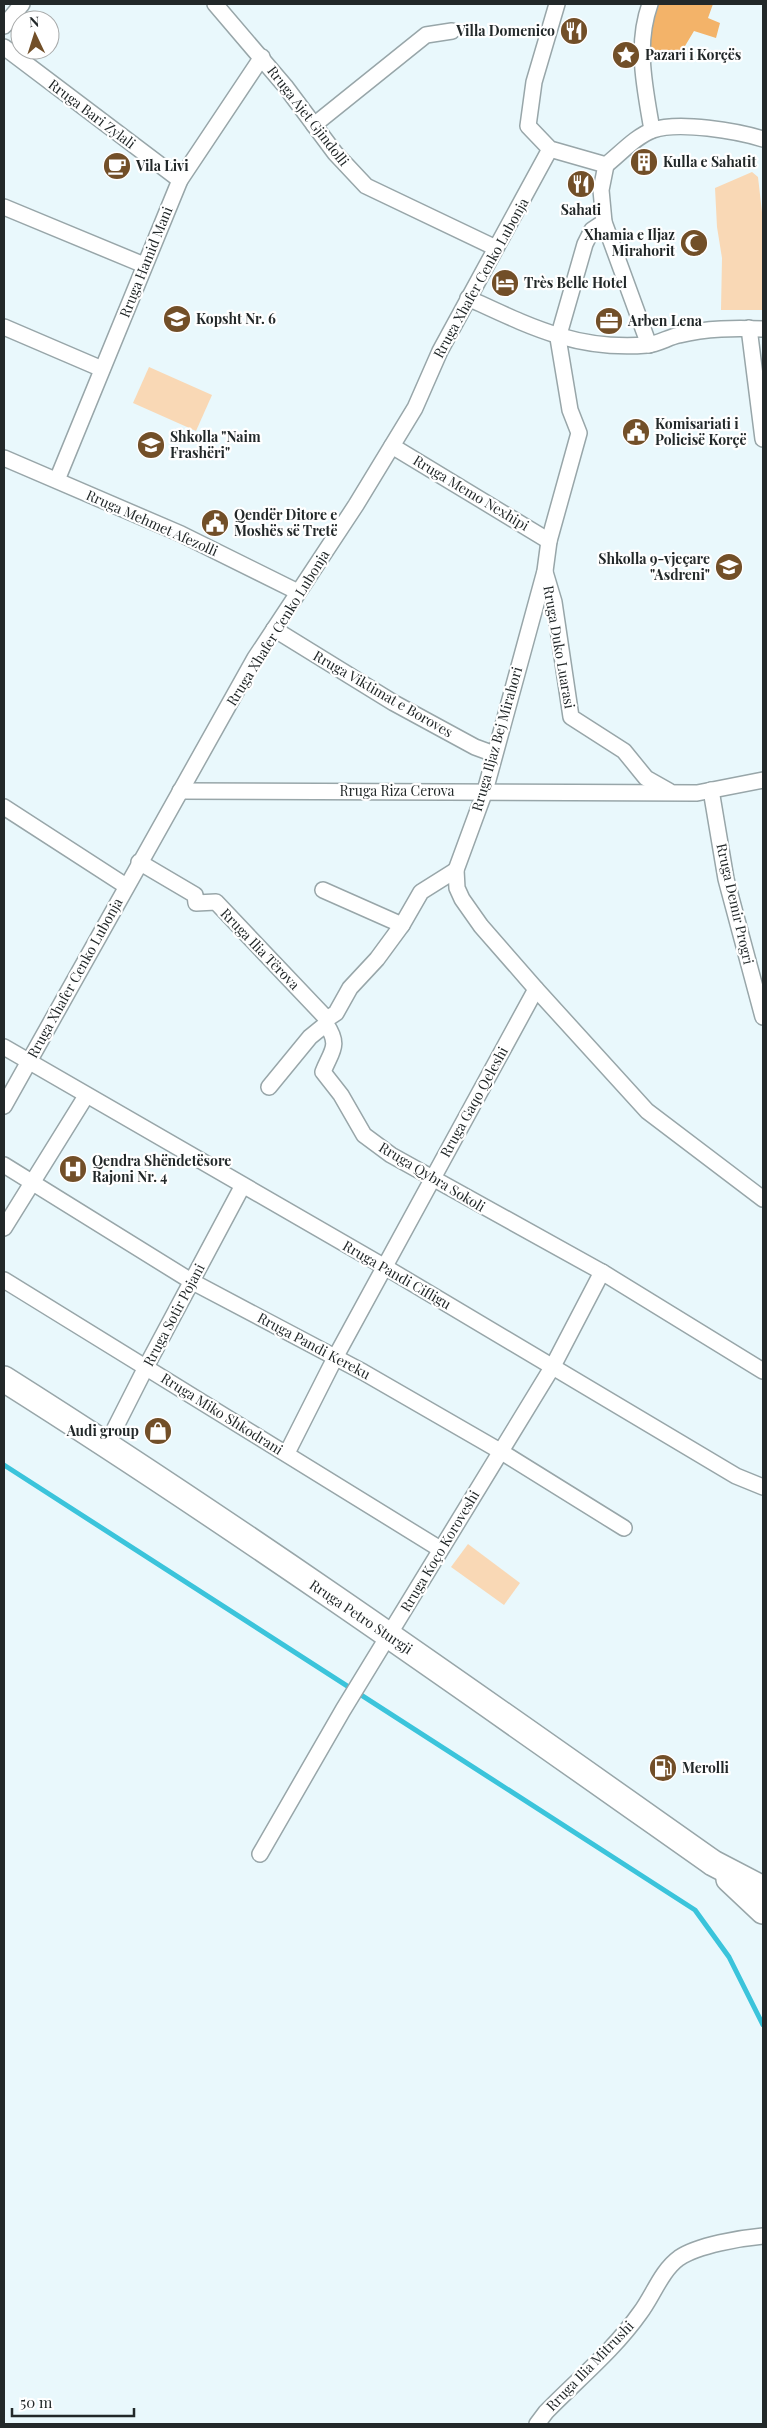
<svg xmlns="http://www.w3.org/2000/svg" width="767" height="2428" viewBox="0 0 767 2428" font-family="'Playfair Display',serif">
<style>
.green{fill:#f9d8b5}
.forest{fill:#f3b369}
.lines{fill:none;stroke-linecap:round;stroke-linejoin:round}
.stream{stroke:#3bc4db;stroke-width:5}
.street-casing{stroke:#98a6a9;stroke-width:18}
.primary-casing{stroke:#98a6a9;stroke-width:28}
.street{stroke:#fff;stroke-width:15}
.primary{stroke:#fff;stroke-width:25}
.labels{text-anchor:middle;stroke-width:4.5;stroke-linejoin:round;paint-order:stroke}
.poi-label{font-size:14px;font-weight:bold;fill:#222829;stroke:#fff;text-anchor:start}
.street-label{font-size:14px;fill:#222829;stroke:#fff}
</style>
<rect width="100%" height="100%" fill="#e9f8fc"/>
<g class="green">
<polygon points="752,172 758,177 763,221 763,310 721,310 722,258 717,227 715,188"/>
<polygon points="149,367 212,395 196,431 133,403"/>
<polygon points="468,1544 520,1583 504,1605 451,1567"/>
</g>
<polygon class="forest" points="656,4 713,4 708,18 720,23 716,38 694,31 676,61 649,60 652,12"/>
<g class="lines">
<polyline class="stream" points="4,1465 695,1910 729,1957 763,2025"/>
<defs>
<g id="street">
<polyline points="215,4 285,86 335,153 366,186 496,248"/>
<path d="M557 4 534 82 528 126 550 149 606 165C620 154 636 136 653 130 679 121 737 131 763 139"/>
<path d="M650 4C635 46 645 88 652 130"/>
<polyline points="4,26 22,4"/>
<polyline points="4,47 180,180"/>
<polyline points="314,125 426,35 452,31"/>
<polyline points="606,165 601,190 604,222 649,345"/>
<polyline points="4,207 144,265"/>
<polyline points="604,222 592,230 585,244 558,338 570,410 579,433 549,541 545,571 485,791 456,870 457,888 462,899 481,926 536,989 647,1111 763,1199"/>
<path d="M468 298C529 326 577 351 647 345 658 344 669 337 679 335 707 328 735 328 763 329"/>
<polyline points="4,327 102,369"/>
<polyline points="749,328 763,439"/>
<polyline points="392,446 549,541"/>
<polyline points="4,458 181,534 298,592"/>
<polyline points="57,480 180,180 262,57"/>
<polyline points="545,572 554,602 571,717 624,751 646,778 669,791"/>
<polyline points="274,629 394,703 475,747 494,754"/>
<polyline points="711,790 726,879 763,1017"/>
<polyline points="180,791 697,793 763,780"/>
<polyline points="4,807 126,886"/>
<polyline points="139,862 195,895 196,903 216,902 327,1019"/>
<path d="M456 870 421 892 402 925 377 959 350 988 336 1013 327 1019 326 1024C341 1046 331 1051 323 1072L341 1095 364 1135 391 1155 602 1272 763 1371"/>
<polyline points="323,890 402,925"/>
<polyline points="4,1047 385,1267 736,1476 763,1487"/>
<polyline points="269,1087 310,1037 326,1024"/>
<polyline points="4,1106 255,658 356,505 415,408 440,351 550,149"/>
<polyline points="4,1165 191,1281 363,1372 500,1451 624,1528"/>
<polyline points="4,1228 86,1096"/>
<polyline points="4,1280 440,1549"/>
<polyline points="107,1444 146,1367 242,1187"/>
<polyline points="287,1453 336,1356 536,989"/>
<polyline points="260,1854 343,1710 553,1366 602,1272"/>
<path d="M537 2424 546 2412C577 2380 614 2350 640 2313 653 2296 661 2271 679 2258 698 2245 741 2238 763 2236"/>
</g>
<g id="primary">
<path d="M4 1379C246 1532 479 1698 713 1863L763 1889"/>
<polyline points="729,1879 763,1911"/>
</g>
</defs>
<use href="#street" class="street-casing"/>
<use href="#primary" class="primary-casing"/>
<use href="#street" class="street"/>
<use href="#primary" class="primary"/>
</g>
<defs>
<symbol id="restaurant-disc" viewBox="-11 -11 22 22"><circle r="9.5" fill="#724f28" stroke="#fff"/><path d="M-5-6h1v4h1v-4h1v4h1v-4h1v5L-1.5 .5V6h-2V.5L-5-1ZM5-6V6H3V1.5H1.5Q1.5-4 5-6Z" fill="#fff"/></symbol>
<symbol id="sight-disc" viewBox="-11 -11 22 22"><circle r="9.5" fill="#724f28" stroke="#fff"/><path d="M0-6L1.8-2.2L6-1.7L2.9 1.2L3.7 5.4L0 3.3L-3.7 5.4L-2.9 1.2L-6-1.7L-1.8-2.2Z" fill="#fff"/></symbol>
<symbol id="building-disc" viewBox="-11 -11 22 22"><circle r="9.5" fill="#724f28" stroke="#fff"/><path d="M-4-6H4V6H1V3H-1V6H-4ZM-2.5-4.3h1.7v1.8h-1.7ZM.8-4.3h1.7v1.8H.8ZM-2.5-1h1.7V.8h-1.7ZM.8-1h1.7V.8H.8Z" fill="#fff"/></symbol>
<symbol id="cafe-disc" viewBox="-11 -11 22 22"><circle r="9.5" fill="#724f28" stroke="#fff"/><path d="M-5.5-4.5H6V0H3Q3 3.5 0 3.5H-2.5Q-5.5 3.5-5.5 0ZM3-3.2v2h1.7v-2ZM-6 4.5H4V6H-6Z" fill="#fff"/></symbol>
<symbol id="mosque-disc" viewBox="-11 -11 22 22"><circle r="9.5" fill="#724f28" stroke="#fff"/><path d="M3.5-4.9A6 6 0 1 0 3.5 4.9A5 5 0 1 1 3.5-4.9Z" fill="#fff"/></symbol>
<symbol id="hotel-disc" viewBox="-11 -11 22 22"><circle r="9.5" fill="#724f28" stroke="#fff"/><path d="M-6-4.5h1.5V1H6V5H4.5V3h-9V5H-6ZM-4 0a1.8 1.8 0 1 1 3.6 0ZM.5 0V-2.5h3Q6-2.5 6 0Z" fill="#fff"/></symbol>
<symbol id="school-disc" viewBox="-11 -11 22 22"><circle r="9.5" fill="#724f28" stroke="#fff"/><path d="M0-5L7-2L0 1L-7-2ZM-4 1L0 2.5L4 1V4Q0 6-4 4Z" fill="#fff"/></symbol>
<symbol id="office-disc" viewBox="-11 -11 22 22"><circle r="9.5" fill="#724f28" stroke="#fff"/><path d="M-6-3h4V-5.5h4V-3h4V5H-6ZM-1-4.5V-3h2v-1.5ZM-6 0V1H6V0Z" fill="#fff"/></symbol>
<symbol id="civic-disc" viewBox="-11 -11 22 22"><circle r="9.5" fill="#724f28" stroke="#fff"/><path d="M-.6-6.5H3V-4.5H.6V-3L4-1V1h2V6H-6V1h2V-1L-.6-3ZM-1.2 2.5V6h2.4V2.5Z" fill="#fff"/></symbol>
<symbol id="hospital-disc" viewBox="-11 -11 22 22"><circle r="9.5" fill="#724f28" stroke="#fff"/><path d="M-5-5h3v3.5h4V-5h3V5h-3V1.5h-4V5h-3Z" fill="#fff"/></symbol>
<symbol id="shop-disc" viewBox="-11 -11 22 22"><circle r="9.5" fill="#724f28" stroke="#fff"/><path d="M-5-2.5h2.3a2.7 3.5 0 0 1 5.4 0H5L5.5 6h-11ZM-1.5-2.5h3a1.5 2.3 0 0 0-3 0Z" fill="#fff"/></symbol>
<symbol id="fuel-disc" viewBox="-11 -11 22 22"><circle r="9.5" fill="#724f28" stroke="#fff"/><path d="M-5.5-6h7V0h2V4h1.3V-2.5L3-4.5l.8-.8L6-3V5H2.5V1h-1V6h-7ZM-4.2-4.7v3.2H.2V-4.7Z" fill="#fff"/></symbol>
</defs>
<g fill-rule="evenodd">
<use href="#restaurant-disc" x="558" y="15" width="32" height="32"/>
<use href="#sight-disc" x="610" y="39" width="32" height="32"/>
<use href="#building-disc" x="628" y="146" width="32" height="32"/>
<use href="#cafe-disc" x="101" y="150" width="32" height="32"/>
<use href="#restaurant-disc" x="565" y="168" width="32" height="32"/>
<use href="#mosque-disc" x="678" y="227" width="32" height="32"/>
<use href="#hotel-disc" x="489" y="267" width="32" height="32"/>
<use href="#school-disc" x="161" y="303" width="32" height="32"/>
<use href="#office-disc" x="593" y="305" width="32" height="32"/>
<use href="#civic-disc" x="620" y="416" width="32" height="32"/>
<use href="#school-disc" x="135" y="429" width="32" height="32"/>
<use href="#civic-disc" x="199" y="507" width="32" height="32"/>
<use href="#school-disc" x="713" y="551" width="32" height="32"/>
<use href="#hospital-disc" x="57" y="1153" width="32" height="32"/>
<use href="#shop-disc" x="142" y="1415" width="32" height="32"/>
<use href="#fuel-disc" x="647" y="1752" width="32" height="32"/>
</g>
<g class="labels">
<g class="poi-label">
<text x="555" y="36" text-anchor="end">Villa Domenico</text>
<text x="645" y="60">Pazari i Korçës</text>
<text x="663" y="167">Kulla e Sahatit</text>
<text x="136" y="171">Vila Livi</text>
<text x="581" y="215" text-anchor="middle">Sahati</text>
<text x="675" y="240" text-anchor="end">Xhamia e Iljaz<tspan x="675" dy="16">Mirahorit</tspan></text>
<text x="524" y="288">Très Belle Hotel</text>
<text x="196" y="324">Kopsht Nr. 6</text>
<text x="628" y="326">Arben Lena</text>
<text x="655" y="429">Komisariati i<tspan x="655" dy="16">Policisë Korçë</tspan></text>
<text x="170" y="442">Shkolla "Naim<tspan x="170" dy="16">Frashëri"</tspan></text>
<text x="234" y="520">Qendër Ditore e<tspan x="234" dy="16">Moshës së Tretë</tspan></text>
<text x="710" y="564" text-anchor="end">Shkolla 9-vjeçare<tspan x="710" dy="16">"Asdreni"</tspan></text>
<text x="92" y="1166">Qendra Shëndetësore<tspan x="92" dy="16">Rajoni Nr. 4</tspan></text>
<text x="139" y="1436" text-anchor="end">Audi group</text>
<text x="682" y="1773">Merolli</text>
</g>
<g class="street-label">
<text transform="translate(92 114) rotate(37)" y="5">Rruga Bari Zylali</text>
<text transform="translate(308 116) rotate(52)" y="5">Rruga Ajet Gjindolli</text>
<text transform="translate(146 262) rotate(-68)" y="5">Rruga Hamid Mani</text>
<text transform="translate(481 278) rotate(-61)" y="5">Rruga Xhafer Cenko Lubonja</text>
<text transform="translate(471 493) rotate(31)" y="5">Rruga Memo Nexhipi</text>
<text transform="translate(152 523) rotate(24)" y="5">Rruga Mehmet Afezolli</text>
<text transform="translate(278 628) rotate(-58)" y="5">Rruga Xhafer Cenko Lubonja</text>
<text transform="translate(559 647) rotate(80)" y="5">Rruga Duko Luarasi</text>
<text transform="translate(383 694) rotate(30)" y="5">Rruga Viktimat e Boroves</text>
<text transform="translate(497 739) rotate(-74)" y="5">Rruga Iljaz Bej Mirahori</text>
<text x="397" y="796">Rruga Riza Cerova</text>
<text transform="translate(735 904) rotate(77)" y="5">Rruga Demir Progri</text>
<text transform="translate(260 949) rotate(46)" y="5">Rruga Ilia Tërova</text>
<text transform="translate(75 978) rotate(-61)" y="5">Rruga Xhafer Cenko Lubonja</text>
<text transform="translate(474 1102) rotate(-61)" y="5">Rruga Gaqo Qeleshi</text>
<text transform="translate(432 1177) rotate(31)" y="5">Rruga Qybra Sokoli</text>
<text transform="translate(397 1275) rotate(30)" y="5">Rruga Pandi Cifligu</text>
<text transform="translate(174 1315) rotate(-62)" y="5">Rruga Sotir Pojani</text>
<text transform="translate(314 1346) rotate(28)" y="5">Rruga Pandi Kereku</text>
<text transform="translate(222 1414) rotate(32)" y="5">Rruga Miko Shkodrani</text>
<text transform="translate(440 1551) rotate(-59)" y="5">Rruga Koço Koroveshi</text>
<text transform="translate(361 1617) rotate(34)" y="5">Rruga Petro Sturgji</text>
<text transform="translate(590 2366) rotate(-46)" y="5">Rruga Ilia Mitrushi</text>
</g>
</g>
<rect width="767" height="2428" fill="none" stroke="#222829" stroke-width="10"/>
<g transform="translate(35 35) rotate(356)"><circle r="24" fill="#ffffff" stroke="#a7a9a9"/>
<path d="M0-4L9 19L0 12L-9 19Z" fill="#724f28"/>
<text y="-8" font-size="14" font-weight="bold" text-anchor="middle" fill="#222829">N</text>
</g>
<path d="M12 2408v8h122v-8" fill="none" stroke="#222829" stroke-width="2.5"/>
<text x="20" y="2408" font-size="15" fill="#222829" stroke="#ffffff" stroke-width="4" paint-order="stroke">50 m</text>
</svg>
